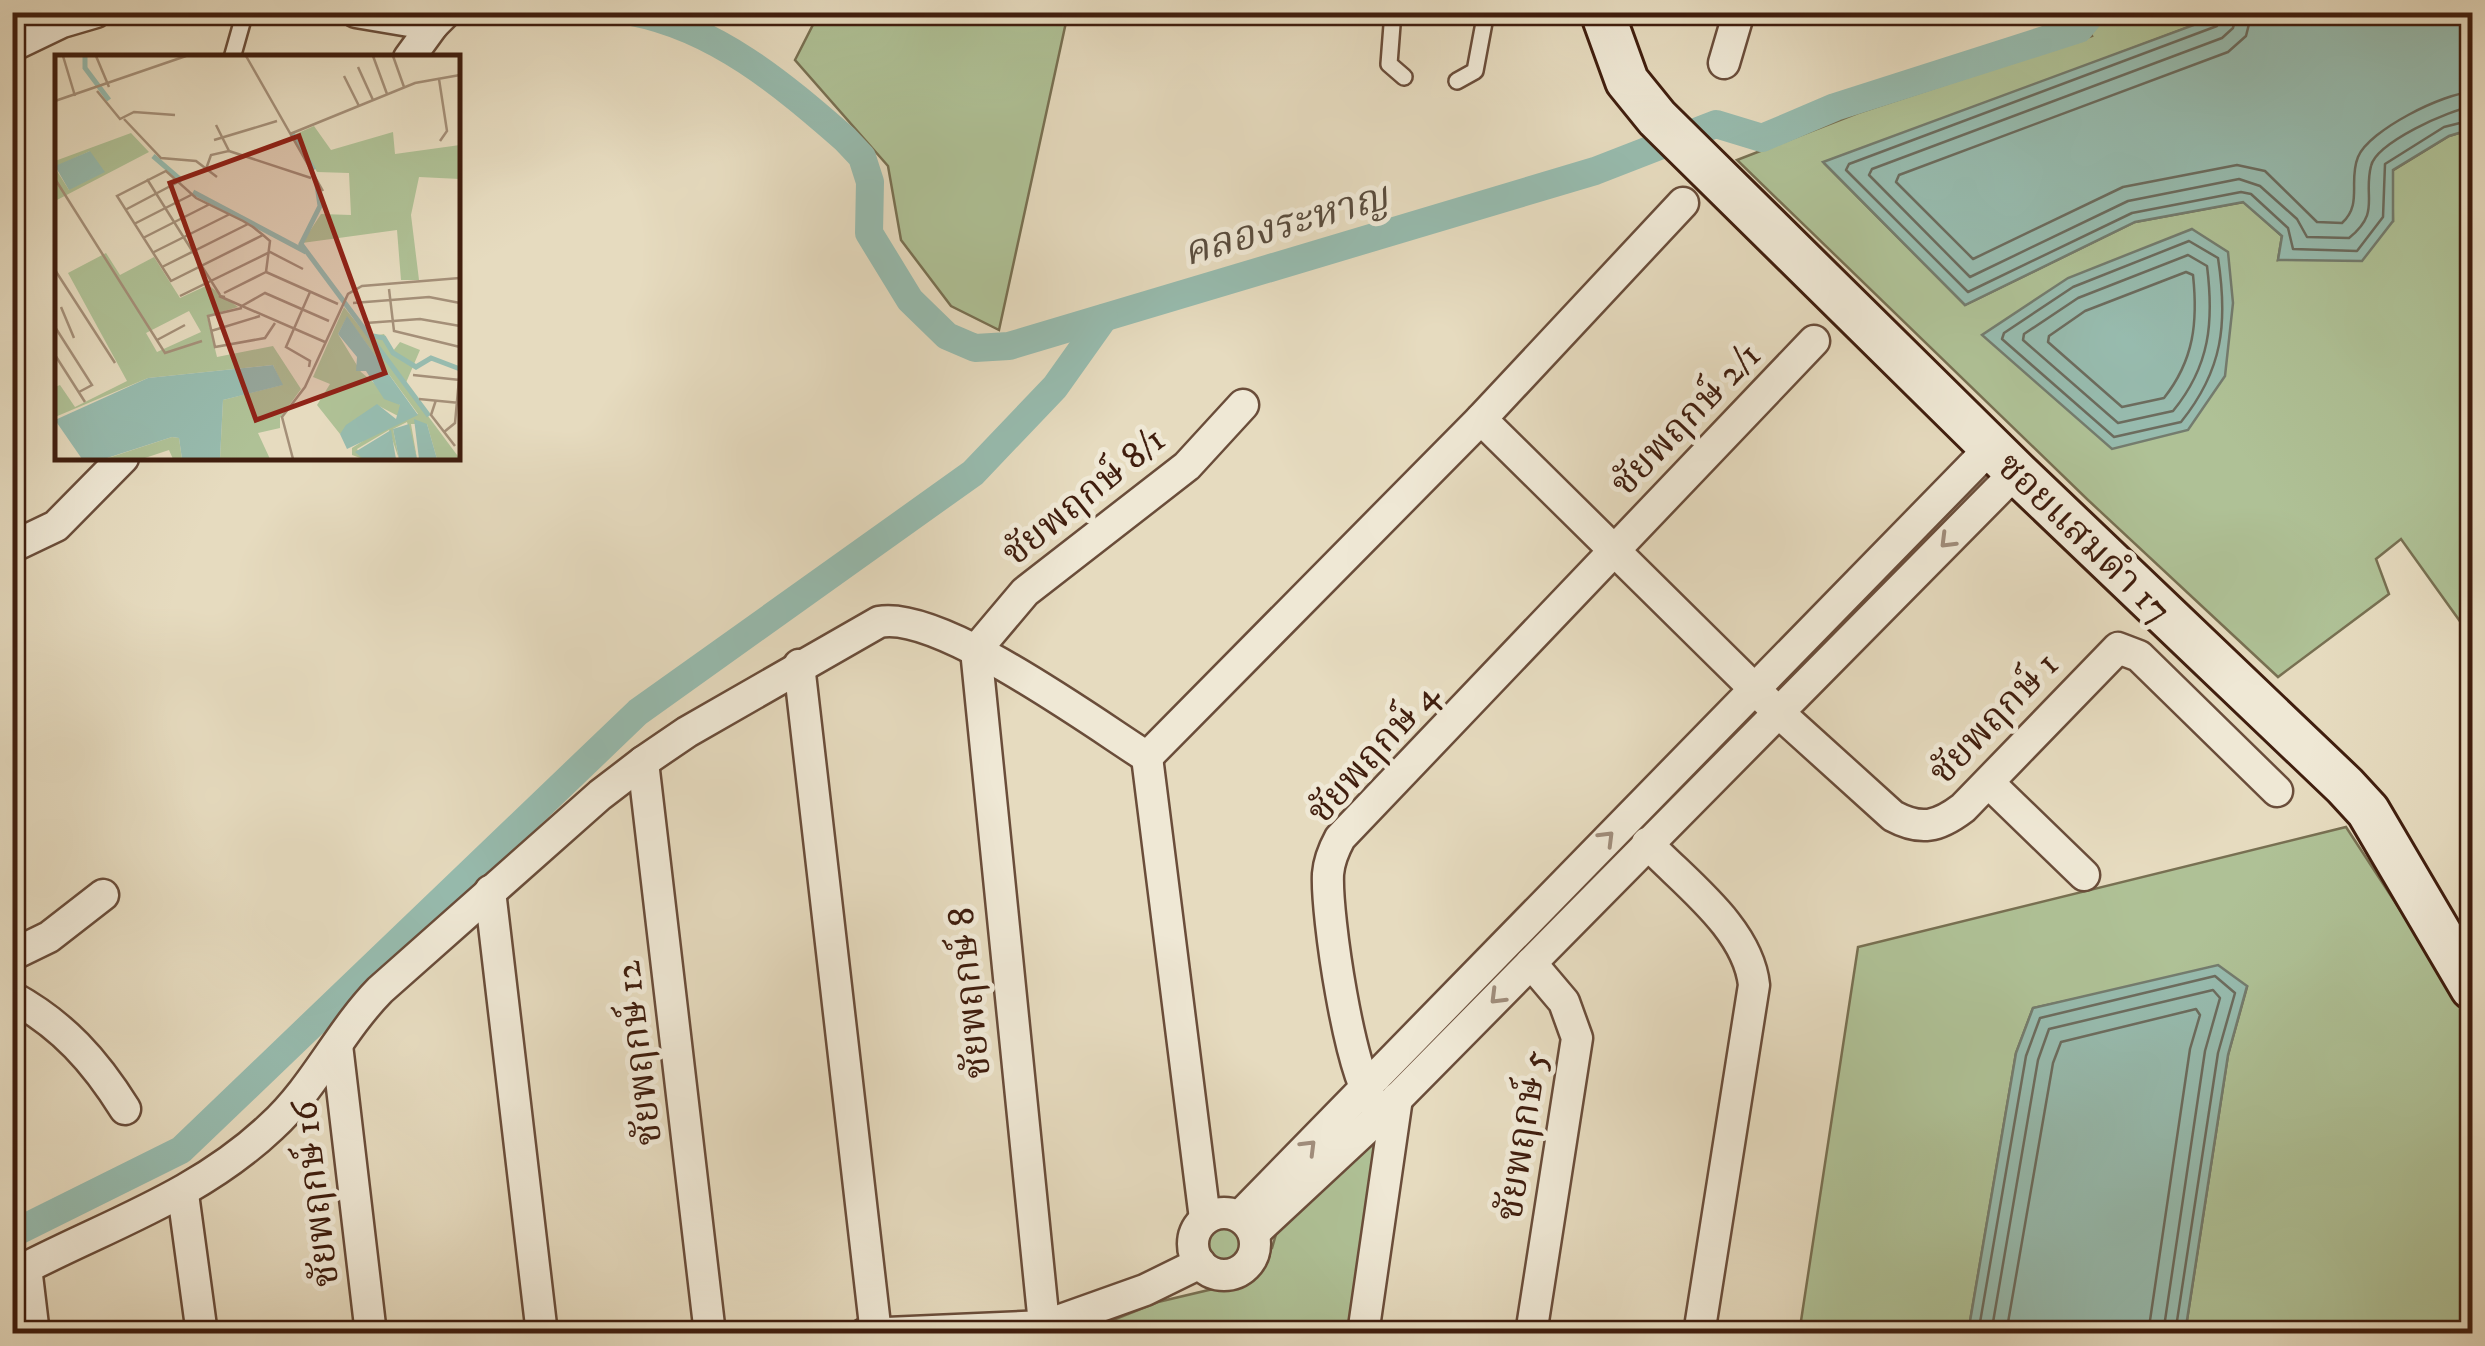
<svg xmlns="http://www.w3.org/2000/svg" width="2485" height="1346" viewBox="0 0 2485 1346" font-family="'IM FELL DW Pica','Noto Serif Thai',serif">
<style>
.green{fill:#afc196;stroke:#787052;stroke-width:2.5}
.water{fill:#97bbae;stroke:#747c6e;stroke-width:2.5}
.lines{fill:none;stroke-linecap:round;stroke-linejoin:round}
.shore{stroke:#6c6c5e;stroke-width:2.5}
.canal{stroke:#97bbae;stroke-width:28}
.lane-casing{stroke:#6a4d3a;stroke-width:20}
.street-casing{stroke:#6a4d3a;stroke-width:35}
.secondary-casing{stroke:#401e0e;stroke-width:48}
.lane{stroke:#efe8d5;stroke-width:15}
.street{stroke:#efe8d5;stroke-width:30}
.secondary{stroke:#efe8d5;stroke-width:42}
.oneway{stroke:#a08d7b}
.labels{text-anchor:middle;stroke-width:10;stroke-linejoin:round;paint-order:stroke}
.street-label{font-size:38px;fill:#401e0e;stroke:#efe8d5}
.water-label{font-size:40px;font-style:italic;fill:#5a4d3e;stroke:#efe8d5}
.inset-river{fill:none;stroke:#97bbae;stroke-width:5}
.inset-road{fill:none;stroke:#a48f78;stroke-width:2.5}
.view{fill:#8f2418;fill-opacity:0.15;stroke:#8f2418;stroke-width:5}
.inset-edge{fill:none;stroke:#401e0e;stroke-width:5}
</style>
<rect width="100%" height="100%" fill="#e6dbbf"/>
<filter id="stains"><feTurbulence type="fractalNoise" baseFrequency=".002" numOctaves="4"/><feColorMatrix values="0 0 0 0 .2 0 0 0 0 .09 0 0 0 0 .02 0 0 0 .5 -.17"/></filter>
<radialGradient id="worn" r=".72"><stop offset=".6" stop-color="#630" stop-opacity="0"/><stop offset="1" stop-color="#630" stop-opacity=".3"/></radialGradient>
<g class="green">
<polygon points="819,13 1068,13 999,330 951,306 901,240 888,166 795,60"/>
<polygon points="2082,13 2226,13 1825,164 1965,305 2135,222 2244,202 2282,236 2278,260 2393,221 2392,171 2449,136 2472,129 2472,638 2401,539 2376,559 2389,594 2278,677 2088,500 1737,160 1858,113 2092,36"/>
<polygon points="2346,827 2472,1020 2472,1333 2185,1333 2228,1055 2247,987 2126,988 2033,1008 2016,1053 1968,1333 1799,1334 1858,947"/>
<polygon points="1380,1133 1352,1333 1078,1334 1158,1302 1234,1284 1272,1248 1279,1224"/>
<circle cx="1226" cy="1243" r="20"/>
</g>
<g class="water">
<polygon points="2226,13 2472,13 2472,129 2449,136 2393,170 2393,221 2362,261 2278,260 2282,236 2243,202 2135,222 1965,305 1823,162"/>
<polygon points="2192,229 2228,252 2233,303 2225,376 2188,430 2112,449 1982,335 2068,278"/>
<polygon points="2218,965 2247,986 2228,1055 2185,1333 1968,1333 2016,1053 2033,1008"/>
</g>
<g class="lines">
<g class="shore">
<polyline points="2225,12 2217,26 1849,164 1846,170 1968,292 2132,213 2241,192 2251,194 2288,228 2293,249 2357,251 2383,217 2385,164 2444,127 2472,120"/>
<path d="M2237 12 2233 28 2222 38 1872 169 1869 175 1970 277 2128 201 2239 179 2260 186 2297 219 2307 237 2349 238C2381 212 2363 198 2371 166 2376 143 2450 109 2472 107"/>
<path d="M2252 12 2246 36 2228 52 1899 175 1896 182 1973 259 2123 187 2237 165 2265 171 2317 222 2342 223C2363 204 2348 181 2358 157 2369 130 2444 93 2472 92"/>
<path d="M2189 241 2218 258C2228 323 2223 370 2181 422L2114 437 2002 339 2004 333 2073 287Z"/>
<path d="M2188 255 2207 266C2214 322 2210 366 2173 411L2118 423 2023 340 2024 334 2078 298Z"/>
<path d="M2186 272 2193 275C2198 322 2194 360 2164 398L2122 407 2048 342 2049 336 2085 311Z"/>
<polyline points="1978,1334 2026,1056 2040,1018 2215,976 2235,993 2218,1053 2175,1334"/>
<polyline points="1991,1334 2038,1060 2049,1029 2213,990 2220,998 2205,1051 2163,1334"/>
<polyline points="2006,1334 2053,1063 2061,1042 2196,1009 2200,1015 2190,1049 2148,1334"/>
</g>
<g class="canal">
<path d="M632 12C716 28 782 84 845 139L862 157 870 182 869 233 910 300 947 336 975 348 1009 346 1595 171 1716 124 1762 138 1835 107 2079 29 2093 12"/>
<polyline points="12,18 24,12"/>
<polyline points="12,1234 181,1150 638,712 973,473 1055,387 1104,318"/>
</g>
<defs>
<g id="lane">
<polyline points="1393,12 1389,64 1404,77"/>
<polyline points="232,58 245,12"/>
<polyline points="1457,81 1475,71 1486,12"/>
</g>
<g id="street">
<polyline points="356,12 433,25 446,12"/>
<polyline points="12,46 62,22 96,12"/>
<polyline points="409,58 433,25"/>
<polyline points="1724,63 1739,12"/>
<path d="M1481 419 1777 711 1893 816C1921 831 1938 827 1963 808L2118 648 2139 656 2277 791"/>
<polyline points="12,547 56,526 123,458"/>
<polyline points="799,665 876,1334"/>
<polyline points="1147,757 1481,419 1683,203"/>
<polyline points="1147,757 1205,1219"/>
<polyline points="643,762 710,1334"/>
<polyline points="1989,783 2084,875"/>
<path d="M1647 843C1685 883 1748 928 1754 985L1699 1334"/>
<polyline points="490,891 542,1334"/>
<polyline points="12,955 49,937 103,895"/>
<path d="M12 997C63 1025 95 1061 125 1109"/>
<polyline points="337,1045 371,1334"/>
<path d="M1374 1103C1350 1076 1326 915 1328 874 1329 861 1334 849 1340 838L1814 341"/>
<polyline points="183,1194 202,1334"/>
<circle cx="1224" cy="1244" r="31"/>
<polyline points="1240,1216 1991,447"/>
<polyline points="1254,1233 1383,1113 2016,472"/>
<polyline points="26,1267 34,1334"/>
<path d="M12 1275C102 1227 196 1198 271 1127 315 1087 339 1032 380 990L600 795 643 762 687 732 879 622C939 610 1092 722 1147 757"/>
<polyline points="864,1334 1044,1326 1145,1290 1200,1263"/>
<polyline points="1045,1334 976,650 1025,592 1187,466 1243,405"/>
<polyline points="1363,1334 1397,1098"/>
<polyline points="1531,1334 1577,1038 1564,1002 1531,963"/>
</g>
<polyline id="secondary" points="1602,12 1627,81 1657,118 2016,472 2345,786 2368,811 2472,988"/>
</defs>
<use href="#lane" class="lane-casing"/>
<use href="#street" class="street-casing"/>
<use href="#secondary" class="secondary-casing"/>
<use href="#lane" class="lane"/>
<use href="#street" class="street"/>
<use href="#secondary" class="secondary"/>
</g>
<defs><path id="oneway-chevron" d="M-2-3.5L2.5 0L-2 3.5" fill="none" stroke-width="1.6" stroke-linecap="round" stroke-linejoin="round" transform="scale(2.5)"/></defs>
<g class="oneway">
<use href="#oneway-chevron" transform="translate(1947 541) rotate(135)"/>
<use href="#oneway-chevron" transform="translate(1607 838) rotate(-45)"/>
<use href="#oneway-chevron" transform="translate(1497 997) rotate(135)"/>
<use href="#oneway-chevron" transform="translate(1309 1147) rotate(-45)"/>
</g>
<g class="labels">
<g class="street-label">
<text transform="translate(1685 418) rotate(-46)" y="13">ชัยพฤกษ์ 2/1</text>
<text transform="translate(1083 495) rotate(-39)" y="13">ชัยพฤกษ์ 8/1</text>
<text transform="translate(2085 537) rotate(44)" y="13">ซอยแสมดำ 17</text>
<text transform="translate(1993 717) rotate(-46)" y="13">ชัยพฤกษ์ 1</text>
<text transform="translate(1372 752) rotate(-48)" y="13">ชัยพฤกษ์ 4</text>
<text transform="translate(968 993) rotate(-96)" y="13">ชัยพฤกษ์ 8</text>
<text transform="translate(637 1053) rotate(-97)" y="13">ชัยพฤกษ์ 12</text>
<text transform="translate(1521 1135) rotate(-81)" y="13">ชัยพฤกษ์ 5</text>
<text transform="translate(314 1194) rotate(-97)" y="13">ชัยพฤกษ์ 16</text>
</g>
<g class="water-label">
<text transform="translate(1285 223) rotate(-16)" y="14">คลองระหาญ</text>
</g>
</g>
<g transform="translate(55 55)">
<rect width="405" height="405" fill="#e6dbbf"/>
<path d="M259 71 276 95 338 77 340 99 405 90V124L364 122 356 160 364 225H346L342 175 247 188 266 159 296 160 294 118 262 117 241 79ZM76 78 94 97 0 146V113L14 135 35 96 0 112V106ZM51 198 65 220 99 202 125 243 153 230 183 252 152 261 162 302 218 291 246 334 225 363V373L203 378 215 404H165L168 345 227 330 218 310 93 323 0 362V332L5 330 20 352 72 326 13 218ZM134 256 146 277 102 297 91 278ZM289 252 313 282 329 279 338 296 345 287 365 295 350 330 405 404H382L372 369H356L362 404 352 367 338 374 344 404 334 375 302 394 308 404 297 400V393L333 370 363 359 292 262 283 279 306 317 345 350V362L322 350 285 379 262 350 275 329 258 322ZM117 382 124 383 127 404H118L114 395 87 404H50Z" fill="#afc196" fill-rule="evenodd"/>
<path d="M35 96 50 117 14 135 0 111ZM292 261 363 360 292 394 285 379 291 370 322 349 341 364 345 350 329 344 311 316H301L302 302 283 279ZM218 310 228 330 168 345 165 404H127L124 383 117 382 49 404H27L0 365 93 323ZM359 364 372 369 382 404H364ZM354 369 362 404H344L338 374ZM336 375 341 404H308L300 397Z" fill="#97bbae"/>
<path class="inset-river" d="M30 1V13L54 45M237 78 259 115M98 101 127 126M262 130 265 151 246 189 374 361M138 137 251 197M318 281 329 283 338 298 361 312 376 303 405 314"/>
<path class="inset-road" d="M8 1 20 41M41 1 54 32M191 1 268 136M318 1 332 39M338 1 349 32M303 12 318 45M289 21 304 51M384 24 392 76 385 86M42 36 65 64 79 57 120 60M0 46 131 1M69 64 106 103 141 106 162 122M235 79 360 28 405 20M159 85 222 66M174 96 256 123M151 114 156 100 174 96 161 70M0 124 110 298 147 286M92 124 165 240M70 155 123 127M79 169 136 140M208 180 116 226 62 141 111 116 141 143 188 166 198 172 208 180 215 186 211 217M88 183 155 149M97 198 175 159M107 212 193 169M0 215 60 308M211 217 283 249M334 234 339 276 405 292M169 238 211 217M125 241 215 197 248 214M170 242 164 241 270 287M298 248 374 242 405 248M6 252 19 283M185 252 210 238 274 266M187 253 153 261 160 292 210 283 220 268M311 268 365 264 405 271M0 272 37 330 24 337M156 276 205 261M102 285 130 270M0 300 30 347M254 312 255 306 231 292 255 237M358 320 405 325M364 344 405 348M381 345 376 360 400 391M389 377 400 368 405 313M238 404 227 362 250 332 293 239 307 231 405 223"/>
<path class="view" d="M244 81 330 318 201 365 115 128Z"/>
<rect width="405" height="405" class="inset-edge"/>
</g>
<rect width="2485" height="1346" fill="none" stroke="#e6dbbf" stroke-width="50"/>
<rect x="15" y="15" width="2455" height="1316" fill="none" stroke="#401e0e" stroke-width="5"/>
<rect x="25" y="25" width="2435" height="1296" fill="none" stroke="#401e0e" stroke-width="2.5"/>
<rect width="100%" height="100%" filter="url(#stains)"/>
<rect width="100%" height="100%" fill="url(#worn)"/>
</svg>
